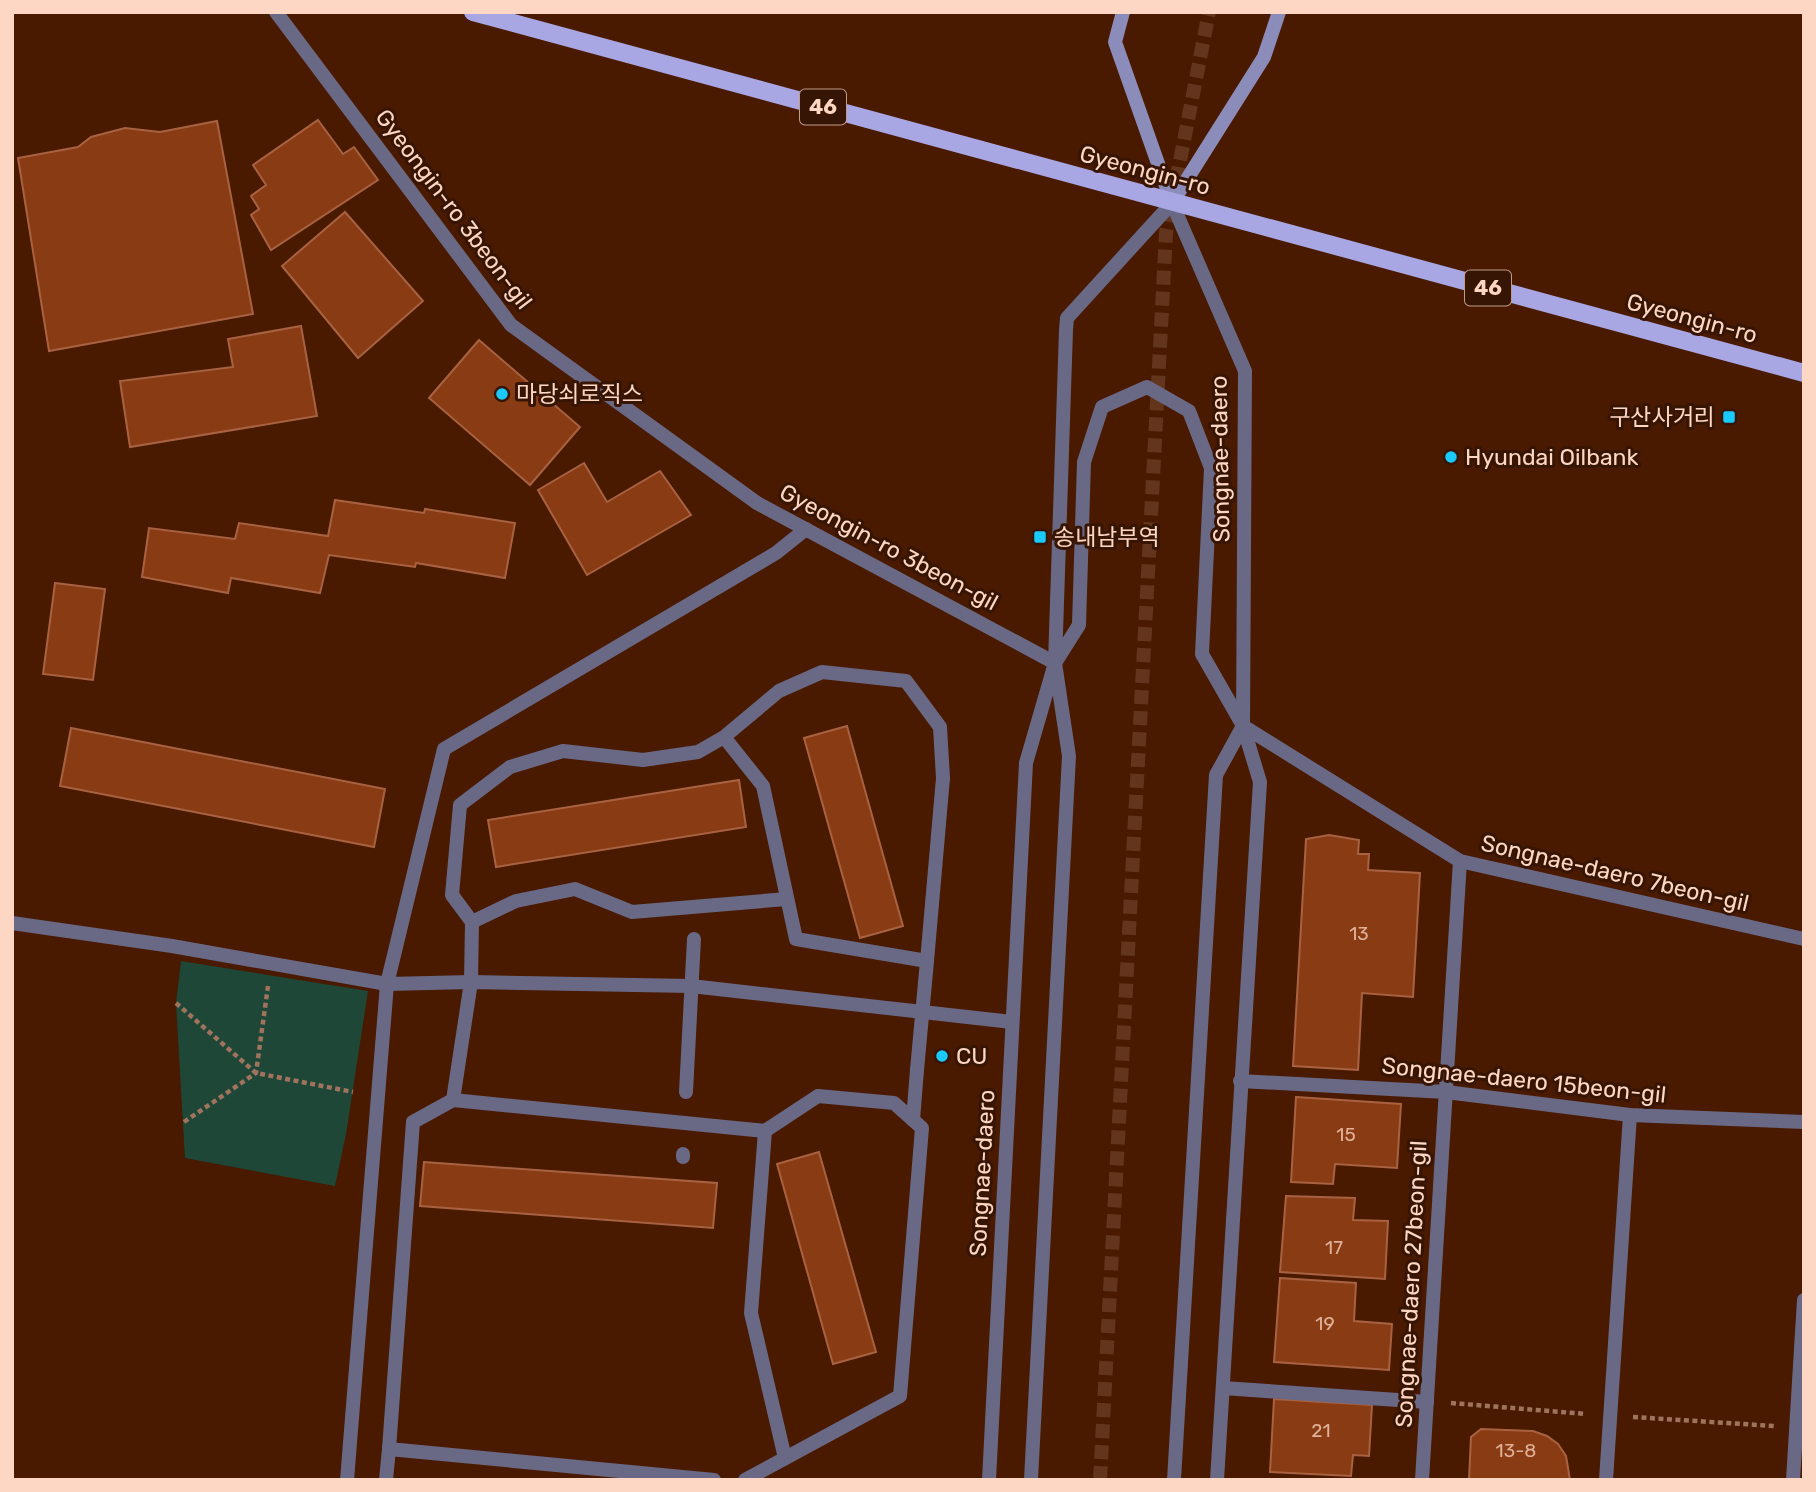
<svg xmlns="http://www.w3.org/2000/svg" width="1816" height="1492" viewBox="0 0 1816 1492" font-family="Rubik,'Noto Sans KR',sans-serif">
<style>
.green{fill:#1f4737}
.building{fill:#893c13;stroke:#a86242;stroke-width:2}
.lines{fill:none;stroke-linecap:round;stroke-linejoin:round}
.tertiary-tunnel{stroke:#64351d;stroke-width:14;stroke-dasharray:14 7;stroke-linecap:butt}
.path{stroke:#9f735e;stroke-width:4.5;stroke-dasharray:5 3.5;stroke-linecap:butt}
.service{stroke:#696986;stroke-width:14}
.pedestrian{stroke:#696986;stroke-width:14}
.minor{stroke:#696986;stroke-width:14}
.tertiary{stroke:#696986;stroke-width:14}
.secondary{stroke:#8c8cbb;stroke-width:14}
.primary{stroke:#a8a6e3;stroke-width:18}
.pedestrian-bridge{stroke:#696986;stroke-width:14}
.poi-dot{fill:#1acafc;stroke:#371504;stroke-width:2.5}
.labels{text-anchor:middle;stroke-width:6;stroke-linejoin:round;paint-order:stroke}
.number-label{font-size:19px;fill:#e1b098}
.shield{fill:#371504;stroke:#c29c8a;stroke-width:2}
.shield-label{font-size:21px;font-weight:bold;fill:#fed6c4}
.street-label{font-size:23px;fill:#fed6c4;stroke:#371504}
.poi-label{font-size:23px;fill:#fed6c4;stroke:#371504;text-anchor:start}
</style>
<rect width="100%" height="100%" fill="#491900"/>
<polygon class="green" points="181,961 368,991 346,1134 335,1186 185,1158 176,1003"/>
<g class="building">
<polygon points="318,120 343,154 354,147 378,180 271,250 251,215 259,209 251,196 266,185 253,165"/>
<polygon points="217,121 253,314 49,351 18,158 78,147 91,137 125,128 160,132"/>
<polygon points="345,212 423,301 358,358 282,266"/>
<polygon points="301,326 317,416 130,447 120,381 233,367 228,339"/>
<polygon points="479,340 580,427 530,485 429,398"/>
<polygon points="584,463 607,502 660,471 691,515 587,575 538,490"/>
<polygon points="335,500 424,513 425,509 515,523 505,578 416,563 415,567 329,555 320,593 231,578 228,593 142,577 149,528 235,539 239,523 328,536"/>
<polygon points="55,583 105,589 93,680 43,674"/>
<polygon points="847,726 903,926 860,938 804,738"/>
<polygon points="71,728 385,789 374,847 60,786"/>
<polygon points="739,780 746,827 496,867 488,820"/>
<polygon points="1329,835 1359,840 1358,854 1369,854 1368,870 1420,873 1413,997 1362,993 1358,1070 1293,1066 1306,839"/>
<polygon points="1296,1097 1401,1104 1397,1168 1335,1164 1333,1184 1291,1182"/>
<polygon points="819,1152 876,1352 833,1364 777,1164"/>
<polygon points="424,1162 717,1183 713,1228 420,1206"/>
<polygon points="1286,1196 1355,1198 1353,1220 1388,1221 1385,1279 1280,1272"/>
<polygon points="1280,1278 1356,1283 1354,1321 1392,1324 1389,1370 1274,1362"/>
<polygon points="1274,1399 1372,1405 1369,1456 1353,1455 1351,1476 1270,1472"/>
<polygon points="1481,1429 1533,1431 1547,1436 1558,1444 1566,1456 1570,1480 1469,1480 1471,1437"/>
</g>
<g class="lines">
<polyline class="tertiary-tunnel" points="1100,1480 1166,233 1209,12"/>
<g class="path">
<polyline points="176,1003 256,1073 353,1092"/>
<polyline points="184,1122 256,1073 268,986"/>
<polyline points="1451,1403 1586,1414"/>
<polyline points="1633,1417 1774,1426"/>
</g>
<g class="service">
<polyline points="724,737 763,786 796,939 927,961 943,778 940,727 906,681 822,672 779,691 724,737 698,752 643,760 563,751 510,767 460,805 452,895 472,922 471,982 453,1100 765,1131 818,1096 894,1103 922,1128 900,1396 745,1480"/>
<polyline points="472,922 516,901 575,889 632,912 787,899"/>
<polyline points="12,923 172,946 387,984 471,982 691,986 1012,1022"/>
<polyline points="686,1092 694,939"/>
<polyline points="765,1131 751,1313 785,1458"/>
<polyline points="683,1154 683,1157"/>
<polyline points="389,1449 413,1122 453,1100"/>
<polyline points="386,1480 389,1449 714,1480"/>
</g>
<g class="pedestrian">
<polyline points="1240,1081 1446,1092"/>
<polyline points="913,1120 917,1070"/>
<polyline points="1223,1388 1427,1402"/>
<polyline points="347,1480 387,984 444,749 776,553 806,529"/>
</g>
<g class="minor">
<polyline points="276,12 511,325 757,503 1055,663"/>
<polyline points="1243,726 1460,861 1804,939"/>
<polyline points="1446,1092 1630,1115 1804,1122"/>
<polyline points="1422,1480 1460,861"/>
<polyline points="1606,1480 1630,1115"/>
<polyline points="1793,1480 1804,1300"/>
</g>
<g class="tertiary">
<polyline points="989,1480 1026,763 1055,663 1079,625 1084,462 1102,407 1147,387 1189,411 1211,468 1202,654 1242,724"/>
<polyline points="1031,1480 1069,756 1055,663 1066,330 1067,318 1172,203 1245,371 1243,726 1260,782 1217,1480"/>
<polyline points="1174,1480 1216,775 1243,726"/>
</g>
<g class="secondary">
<polyline points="1123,12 1115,42 1172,203"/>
<polyline points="1172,203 1264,57 1279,12"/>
</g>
<polyline class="primary" points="473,12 1804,373"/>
<polyline class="pedestrian-bridge" points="917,1070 927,961"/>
</g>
<g class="poi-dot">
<circle cx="502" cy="394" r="7"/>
<rect x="1722" y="410" width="14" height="14" rx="3.5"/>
<circle cx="1451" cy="457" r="7"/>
<rect x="1033" y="530" width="14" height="14" rx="3.5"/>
<circle cx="942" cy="1056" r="7"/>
</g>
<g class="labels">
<g class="number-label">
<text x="1359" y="940">13</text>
<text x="1346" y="1141">15</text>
<text x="1334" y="1254">17</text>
<text x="1325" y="1330">19</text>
<text x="1321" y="1437">21</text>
<text x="1516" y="1457">13-8</text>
</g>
<g class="shield">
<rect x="800" y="89.5" width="46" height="35" rx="5"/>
<rect x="1465" y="270.5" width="46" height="35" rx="5"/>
</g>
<g class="shield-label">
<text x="823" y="114">46</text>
<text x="1488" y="295">46</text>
</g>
<g class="street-label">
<text transform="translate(1145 170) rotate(15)" y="8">Gyeongin-ro</text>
<text transform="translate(454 209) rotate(53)" y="8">Gyeongin-ro 3beon-gil</text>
<text transform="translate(1692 318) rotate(15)" y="8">Gyeongin-ro</text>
<text transform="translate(1220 459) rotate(-91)" y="8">Songnae-daero</text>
<text transform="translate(889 547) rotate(28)" y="8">Gyeongin-ro 3beon-gil</text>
<text transform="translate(1615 873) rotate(13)" y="8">Songnae-daero 7beon-gil</text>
<text transform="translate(1524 1080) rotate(6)" y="8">Songnae-daero 15beon-gil</text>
<text transform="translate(982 1173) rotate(-87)" y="8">Songnae-daero</text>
<text transform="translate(1411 1284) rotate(-87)" y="8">Songnae-daero 27beon-gil</text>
</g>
<g class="poi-label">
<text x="516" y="402">마당쇠로직스</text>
<text x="1715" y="425" text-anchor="end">구산사거리</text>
<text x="1465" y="465">Hyundai Oilbank</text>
<text x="1054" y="545">송내남부역</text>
<text x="956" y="1064">CU</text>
</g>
</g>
<rect width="1816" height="1492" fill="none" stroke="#fed6c4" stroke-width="28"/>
</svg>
